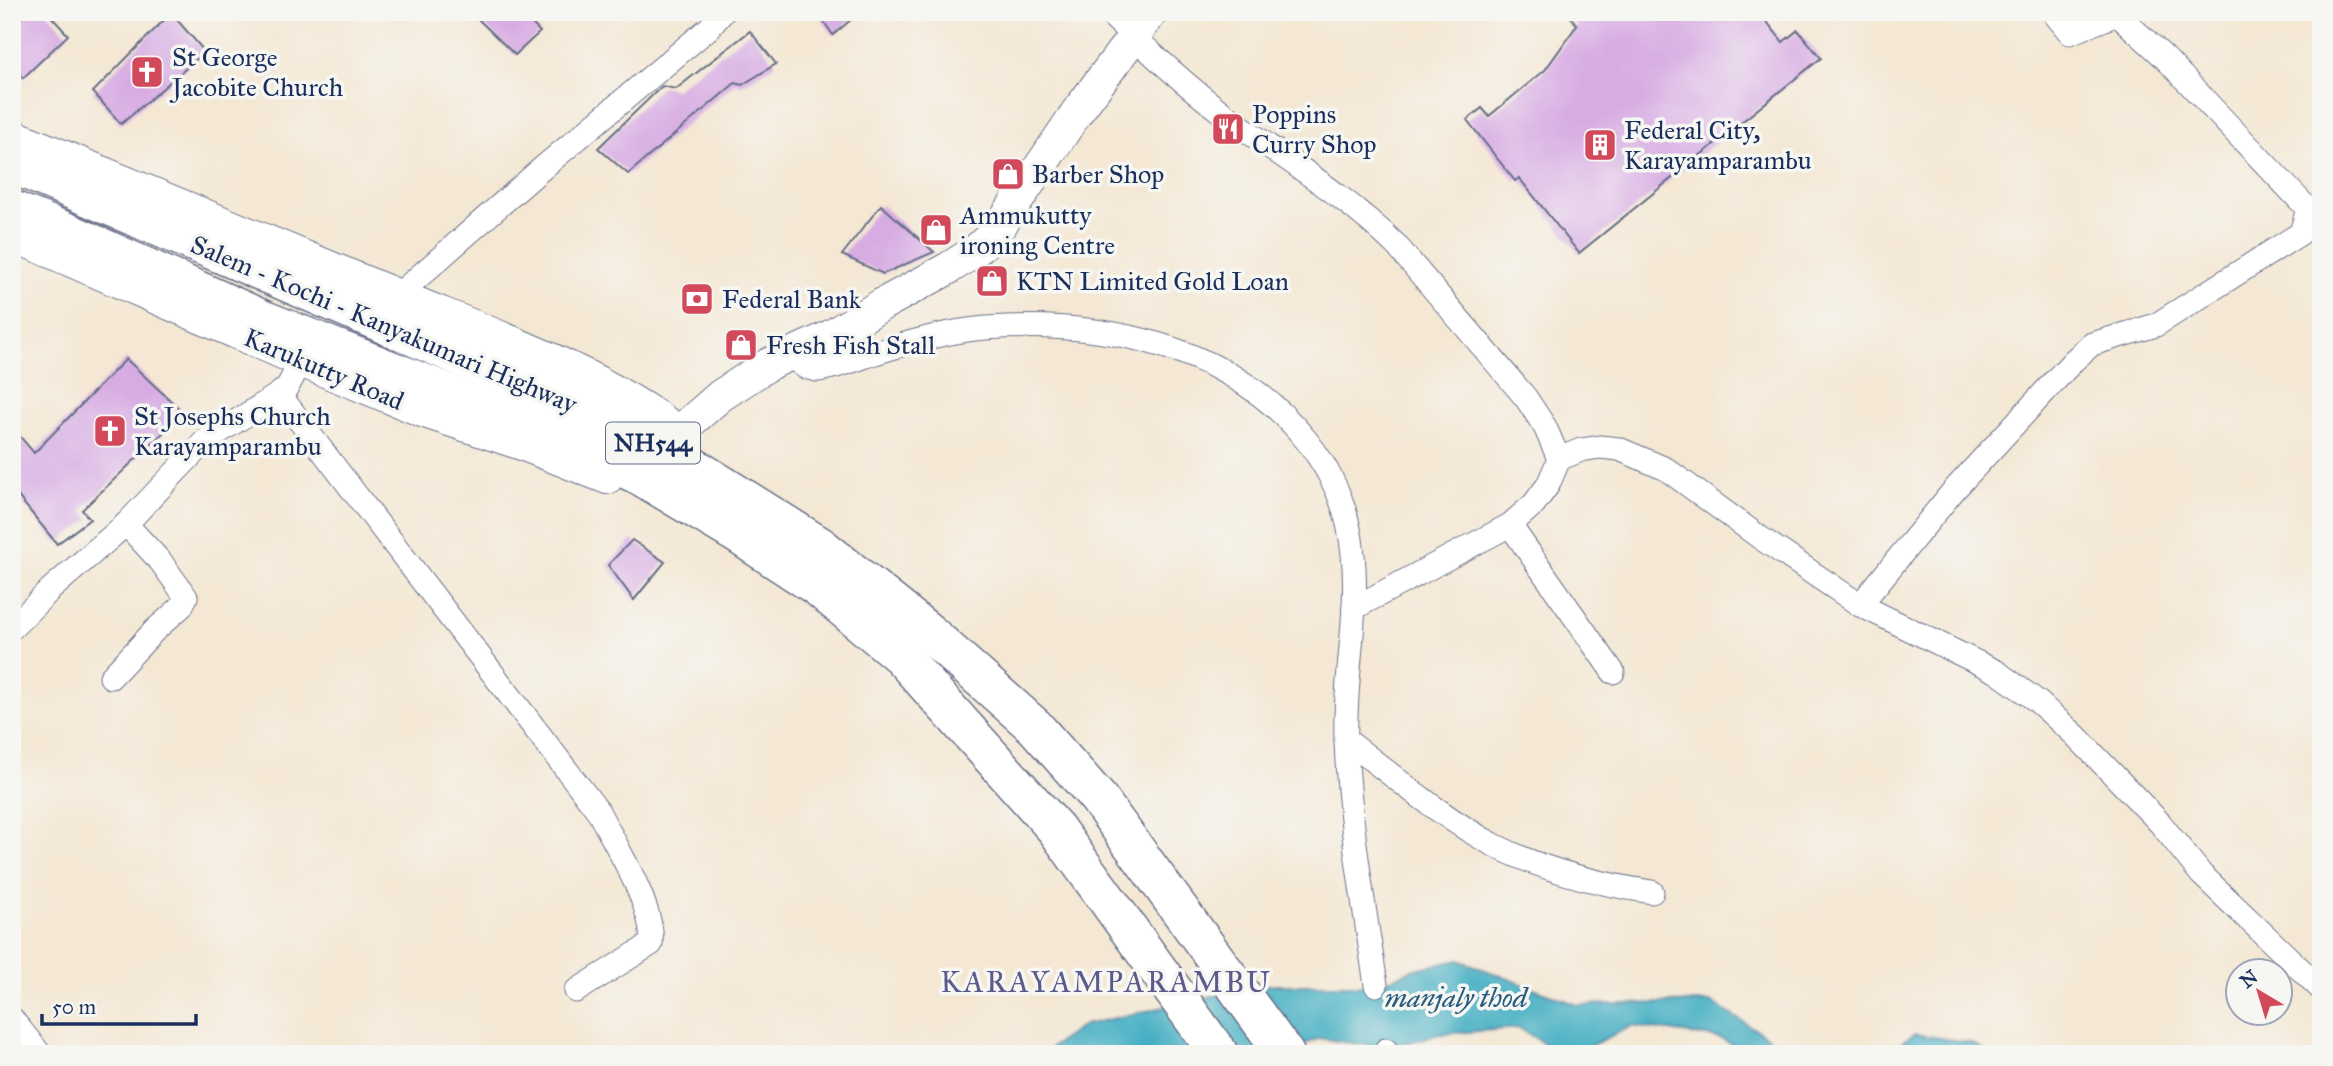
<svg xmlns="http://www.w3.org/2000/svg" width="2333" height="1066" viewBox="0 0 2333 1066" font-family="'IM FELL Great Primer',serif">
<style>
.water{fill:#44afc3;stroke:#306f90;stroke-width:2}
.building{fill:#d7ace3}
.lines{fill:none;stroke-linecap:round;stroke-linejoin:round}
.street-casing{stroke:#676f87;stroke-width:25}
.secondary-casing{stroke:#676f87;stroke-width:34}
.highway-casing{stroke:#676f87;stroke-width:41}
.street{stroke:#fff;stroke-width:23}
.secondary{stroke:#fff;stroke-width:32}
.highway{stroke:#fff;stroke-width:38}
.labels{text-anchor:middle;stroke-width:7;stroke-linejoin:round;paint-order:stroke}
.shield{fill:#f6f6f2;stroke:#5d6b8a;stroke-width:2}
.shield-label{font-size:24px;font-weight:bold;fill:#1b2f5e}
.poi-label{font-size:26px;fill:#1b2f5e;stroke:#f6f6f2;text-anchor:start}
.street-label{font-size:26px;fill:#1b2f5e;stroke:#f6f6f2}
.water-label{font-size:28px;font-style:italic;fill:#295c81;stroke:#f6f6f2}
.quarter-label{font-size:30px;letter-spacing:2px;fill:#5d5b8d;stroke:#f6f6f2}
</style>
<rect width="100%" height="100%" fill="#f6f6f2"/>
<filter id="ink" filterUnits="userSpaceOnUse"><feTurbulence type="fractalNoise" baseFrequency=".0143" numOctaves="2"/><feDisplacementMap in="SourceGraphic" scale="14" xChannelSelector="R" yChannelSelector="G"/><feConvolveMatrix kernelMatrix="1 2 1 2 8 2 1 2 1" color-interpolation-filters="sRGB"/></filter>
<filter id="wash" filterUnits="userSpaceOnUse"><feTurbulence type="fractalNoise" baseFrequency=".00686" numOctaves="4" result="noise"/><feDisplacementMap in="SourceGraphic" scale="28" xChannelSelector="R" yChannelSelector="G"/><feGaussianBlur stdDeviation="1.57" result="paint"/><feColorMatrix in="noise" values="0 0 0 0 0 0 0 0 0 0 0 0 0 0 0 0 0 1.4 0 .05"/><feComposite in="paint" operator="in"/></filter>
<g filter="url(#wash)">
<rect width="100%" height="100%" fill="#f4e7d3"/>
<g class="water">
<polygon points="1459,960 1578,1005 1710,1002 1796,1054 1752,1054 1719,1038 1632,1026 1573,1054 1561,1054 1519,1028 1441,1034 1385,1048 1319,1038 1282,1054 1042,1054 1084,1025 1262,985 1376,985 1415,969"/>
<polygon points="1914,1034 1971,1043 1991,1054 1883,1054"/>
</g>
<g id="blocks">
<g class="building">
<polygon points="27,12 47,12 68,35 23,78 12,67 12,26"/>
<polygon points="489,12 521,12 540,32 515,55 479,20"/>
<polygon points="817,12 860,12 833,35"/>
<polygon points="1567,12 1759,12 1783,42 1798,30 1821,58 1579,253 1519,178 1515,181 1467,120 1482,108 1489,116 1545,70 1577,25"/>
<polygon points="171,13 205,52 121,124 93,92"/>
<polygon points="750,31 776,64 742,85 735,83 628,174 598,148 662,86 676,89"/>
<polygon points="881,205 934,252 883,274 842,255"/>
<polygon points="126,359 184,413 82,510 90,519 57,544 12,489 12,427 34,453"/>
<polygon points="632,540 665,562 634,600 608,565"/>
</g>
</g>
</g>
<g filter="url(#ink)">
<use href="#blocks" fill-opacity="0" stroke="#676f87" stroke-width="2"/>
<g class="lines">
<defs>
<g id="street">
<path d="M1108 12C1145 48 1184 84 1225 115 1283 158 1344 194 1396 245L1526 398 1545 427 1559 459 1548 485 1534 504 1510 525 1354 608"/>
<polyline points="398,295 539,171 709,28 723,12"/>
<path d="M788 354 805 367 817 370C835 368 852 361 869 355 907 343 946 331 986 328 1103 320 1231 345 1307 441 1326 465 1341 494 1348 524 1365 595 1343 670 1346 741 1349 823 1364 904 1376 985"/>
<path d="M279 394 598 811C614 843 656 909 651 944L576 991"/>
<polyline points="1559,459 1581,450 1600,447 1619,449 1666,469 1762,539 1860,605 1997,672 2037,701 2075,735 2160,823 2201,874 2321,989"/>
<polyline points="1510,525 1613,672"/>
<polyline points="1860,605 1954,490 2073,361 2092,344 2156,325 2301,233 2308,209 2164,57 2117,14 2070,33 2053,12"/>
<polyline points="12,628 51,589 126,524 205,441 279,394 288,386 301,361"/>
<polyline points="111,677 155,630 181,607 186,597 161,562 126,524"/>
<path d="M1346 740C1394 776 1441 817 1494 845 1542 870 1599 884 1652 892"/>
<polyline points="12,1019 40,1054"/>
<polyline points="1386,1050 1387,1054"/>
</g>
<g id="secondary">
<path d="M12 135C142 188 270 243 399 296 494 335 597 371 680 433"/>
<polyline points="12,235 301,361 425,412 519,443 607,478"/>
<polyline points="649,466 662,447 720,396 769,364 831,336 883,304 949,268 974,252 996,232 1077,112 1152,12"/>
</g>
<g id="highway">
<polyline points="12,164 593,414 662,447 820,546 928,632 1035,727 1098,798 1285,1054"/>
<polyline points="12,210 72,234 264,320 555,435 642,477 737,534 819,588 901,656 1056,829 1219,1054"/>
</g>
</defs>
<use href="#street" class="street-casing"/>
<use href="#secondary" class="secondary-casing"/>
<use href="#highway" class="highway-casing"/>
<use href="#street" class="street"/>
<use href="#secondary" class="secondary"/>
<use href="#highway" class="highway"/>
</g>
</g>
<defs>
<symbol id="church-square" viewBox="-11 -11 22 22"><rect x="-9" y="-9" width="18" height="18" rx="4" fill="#d1495b" stroke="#f6f6f2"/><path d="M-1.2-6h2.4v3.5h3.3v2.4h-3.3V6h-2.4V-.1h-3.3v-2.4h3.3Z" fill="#fff"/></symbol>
<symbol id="restaurant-square" viewBox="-11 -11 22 22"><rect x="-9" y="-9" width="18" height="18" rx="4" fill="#d1495b" stroke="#f6f6f2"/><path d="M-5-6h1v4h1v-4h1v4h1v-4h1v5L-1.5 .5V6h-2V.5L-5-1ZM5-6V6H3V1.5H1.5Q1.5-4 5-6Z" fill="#fff"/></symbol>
<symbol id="building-square" viewBox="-11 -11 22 22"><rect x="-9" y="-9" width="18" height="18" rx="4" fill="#d1495b" stroke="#f6f6f2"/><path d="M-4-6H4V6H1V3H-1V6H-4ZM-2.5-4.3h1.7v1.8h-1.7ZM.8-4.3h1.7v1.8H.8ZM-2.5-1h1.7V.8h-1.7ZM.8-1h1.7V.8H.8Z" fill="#fff"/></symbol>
<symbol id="shop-square" viewBox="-11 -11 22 22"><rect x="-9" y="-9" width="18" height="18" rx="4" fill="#d1495b" stroke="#f6f6f2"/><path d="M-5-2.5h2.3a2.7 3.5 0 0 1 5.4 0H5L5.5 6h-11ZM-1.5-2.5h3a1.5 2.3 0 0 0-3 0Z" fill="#fff"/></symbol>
<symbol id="bank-square" viewBox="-11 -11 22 22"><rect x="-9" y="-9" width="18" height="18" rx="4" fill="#d1495b" stroke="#f6f6f2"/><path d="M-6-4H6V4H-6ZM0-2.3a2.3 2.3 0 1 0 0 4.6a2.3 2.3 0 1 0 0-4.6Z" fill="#fff"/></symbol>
</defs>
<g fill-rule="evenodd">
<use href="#church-square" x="128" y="53" width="38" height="38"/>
<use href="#restaurant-square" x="1209" y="110" width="38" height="38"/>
<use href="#building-square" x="1581" y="126" width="38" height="38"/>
<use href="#shop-square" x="989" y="155" width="38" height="38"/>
<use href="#shop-square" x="917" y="211" width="38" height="38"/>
<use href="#shop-square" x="973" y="262" width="38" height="38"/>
<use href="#bank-square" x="678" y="280" width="38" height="38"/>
<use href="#shop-square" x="722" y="326" width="38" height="38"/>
<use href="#church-square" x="91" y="412" width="38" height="38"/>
</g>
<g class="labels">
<rect class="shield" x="606" y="422.5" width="94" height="41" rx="5"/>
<g class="shield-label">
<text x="653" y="451">NH544</text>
</g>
<g class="poi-label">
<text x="172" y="66">St George<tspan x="172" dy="30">Jacobite Church</tspan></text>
<text x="1252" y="123">Poppins<tspan x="1252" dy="30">Curry Shop</tspan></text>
<text x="1624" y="139">Federal City,<tspan x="1624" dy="30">Karayamparambu</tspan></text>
<text x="1032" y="183">Barber Shop</text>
<text x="960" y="224">Ammukutty<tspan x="960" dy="30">ironing Centre</tspan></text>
<text x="1016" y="290">KTN Limited Gold Loan</text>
<text x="722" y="308">Federal Bank</text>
<text x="766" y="354">Fresh Fish Stall</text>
<text x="134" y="425">St Josephs Church<tspan x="134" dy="30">Karayamparambu</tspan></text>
</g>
<g class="street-label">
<text transform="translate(384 324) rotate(23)" y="9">Salem - Kochi - Kanyakumari Highway</text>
<text transform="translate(324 369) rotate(23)" y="9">Karukutty Road</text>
</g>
<g class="water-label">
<text x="1456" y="1007">manjaly thod</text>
</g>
<g class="quarter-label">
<text x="1106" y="992">KARAYAMPARAMBU</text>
</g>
</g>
<rect width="2333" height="1066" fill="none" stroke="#f6f6f2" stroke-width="42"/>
<g transform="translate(2259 992) rotate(322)"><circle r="33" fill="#f6f6f2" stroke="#9ea6b7" stroke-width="2"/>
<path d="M0-5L12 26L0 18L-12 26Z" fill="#d1495b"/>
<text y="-10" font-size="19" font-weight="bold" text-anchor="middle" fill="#1b2f5e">N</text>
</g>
<path d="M42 1014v10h154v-10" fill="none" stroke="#1b2f5e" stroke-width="3.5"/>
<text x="52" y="1014" font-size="21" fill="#1b2f5e" stroke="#f6f6f2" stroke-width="5" paint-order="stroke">50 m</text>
</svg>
